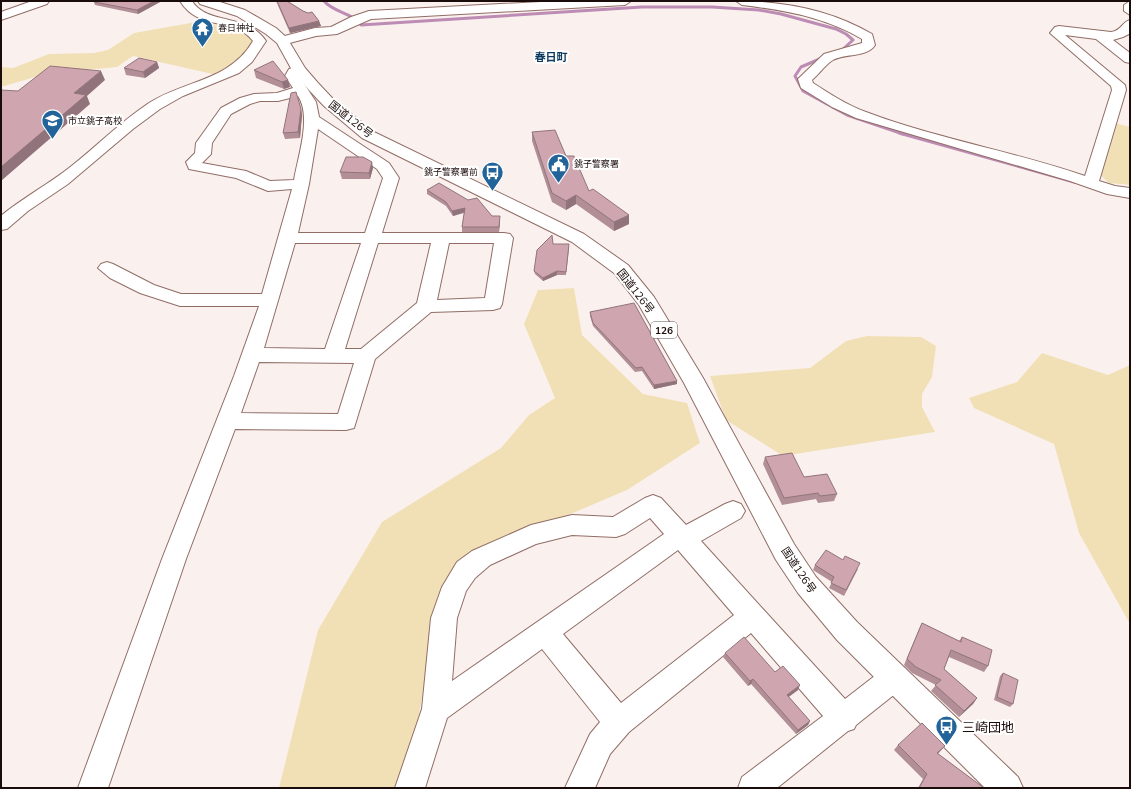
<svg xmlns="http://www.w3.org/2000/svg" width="1131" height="789" viewBox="0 0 1131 789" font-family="'Nunito Sans','Noto Sans JP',sans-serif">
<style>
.green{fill:#f1e0b5}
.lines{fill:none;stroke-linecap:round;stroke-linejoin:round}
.stream-far1{stroke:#bd8cb4;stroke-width:3}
.stream{stroke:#bd8cb4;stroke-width:3.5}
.minor-casing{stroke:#916d66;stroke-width:2}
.highway-casing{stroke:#916d66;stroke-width:2}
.minor{fill:#fff;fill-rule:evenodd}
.highway{fill:#fff;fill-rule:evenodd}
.wall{fill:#b28f97}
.shaded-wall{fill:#91747b}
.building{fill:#cfa6b0;stroke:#91747b}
.labels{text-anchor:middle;stroke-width:4;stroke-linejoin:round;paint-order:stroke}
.far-poi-label{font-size:9px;fill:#1a0c0a;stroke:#fff;text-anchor:start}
.shield{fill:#fff;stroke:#5f5554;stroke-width:1}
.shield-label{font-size:10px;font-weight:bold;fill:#1a0c0a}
.far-quarter-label{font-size:11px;font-weight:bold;fill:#0c3a5e;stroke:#fff}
.street-label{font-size:11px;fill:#1a0c0a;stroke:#fff}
.near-poi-label{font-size:13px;fill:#1a0c0a;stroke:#fff;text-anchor:start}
</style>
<rect width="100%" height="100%" fill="#faf1ef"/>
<g class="green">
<path d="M196 22C218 23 235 31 255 39L243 55 217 75 133 56 117 67 45 74 1 87V67L13 68 49 54 94 53 108 50 134 33Z"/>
<polygon points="1115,123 1130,127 1130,185 1109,183 1098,173"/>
<polygon points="574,288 582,335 643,394 687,403 700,443 627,490 455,563 430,649 407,788 279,788 318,630 382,522 501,448 529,415 555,398 524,324 538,290"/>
<polygon points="867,336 921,337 936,346 932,377 922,394 922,407 935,432 783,456 726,420 710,376 810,368 846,341"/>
<polygon points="1042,353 1108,375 1130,365 1130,624 1079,533 1054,444 974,408 969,398 1017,382"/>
</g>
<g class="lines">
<g class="stream-far1">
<path d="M324 1C334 13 352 12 361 25L642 7H712L759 10 781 14 836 29 846 34 853 40 842 50"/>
<polyline points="822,58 801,67 795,76 803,91 847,115 903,134"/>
</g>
<polyline class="stream" points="900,133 1075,182"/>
<defs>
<g id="minor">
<polygon points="32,1 49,1 47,4 1,20 1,12"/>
<path d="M180 1H192C208 26 246 12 266 41L252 62 239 73 183 96 160 109 133 129 68 184 28 211 7 229 1 230 2 215C23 198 47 185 69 168 96 147 120 122 149 103 185 80 230 81 253 41 233 15 200 33 180 1Z"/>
<polygon points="560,1 631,1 625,5 371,19 337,34 316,36 282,45 276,41 277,38 315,28 331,27 351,17 369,11"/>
<path d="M736 1C784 1 831 10 872 34L875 45C867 58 845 53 833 60 826 64 819 74 812 80L813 83C830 94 847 105 866 112 937 139 1013 151 1085 176L1112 90 1111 86 1050 33 1055 27 1059 26 1111 32C1121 31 1122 22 1130 20L1129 34 1123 37 1113 40 1130 53V63L1125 62 1096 39 1065 35 1125 85 1126 90 1099 181 1115 186 1130 188V198L1107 194 1070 181 856 118 832 107 801 88 798 79 824 54 862 43V39C825 17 784 10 742 5Z"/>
<polygon points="1130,1 1130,15 1124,11 1124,5"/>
<path d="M299 66 304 67 306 70 299 76 316 102 319 117 389 163 399 178 382 233H504L510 234 513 238 502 304 500 308 493 310 431 312 375 359 354 428 346 430 235 429 186 559 108 788H78L162 559 234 376 259 306H180L140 293 110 278 98 268 101 264 107 262 113 264 154 285 181 294H262L292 189 268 191 236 178 189 169 186 162 195 153 196 143 221 108 240 98 254 94 277 93 293 88 285 76 289 69ZM298 96C312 117 298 156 294 180L270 181 246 171 202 163 211 154 212 143 231 114 250 104 260 101H278ZM318 129 377 169 383 178 365 233H298L309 184ZM295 243H361L325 349 264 348ZM378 243H431L417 303 361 349H345ZM449 243H494L485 298 437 300ZM259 362 354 363 338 414 241 413Z"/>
<path d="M653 495 661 498 686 525 725 504 733 501 741 504 745 511 741 518 701 541 845 699 885 668 895 664 905 668 909 677 905 686 856 725 854 729 848 731 777 788H738L742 777 823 716 751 633 629 732 610 754 595 788H565L590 734 600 722 542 649 447 718 425 788H395L422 709 431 618 442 587 457 562 472 551 531 525 572 515 613 517 645 498ZM650 518 664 534 452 681 457 618 466 591 475 578 490 565 536 544 572 535 616 537 625 534ZM678 550 734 615 621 703 563 634Z"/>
</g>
<polygon id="highway" points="198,1 217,1 245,10 276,28 287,38 305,68 318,83 334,100 374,132 584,234 628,265 654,297 703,378 794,544 816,577 857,622 1018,777 1023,788 985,788 837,640 798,593 776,560 684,383 639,305 614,273 572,242 362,138 324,106 308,89 292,70 277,43 266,34 237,16 200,4"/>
</defs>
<use href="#minor" class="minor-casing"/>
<use href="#highway" class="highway-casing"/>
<use href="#minor" class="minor"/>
<use href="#highway" class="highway"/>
</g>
<g class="wall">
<polygon points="95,1 159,1 160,2 138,14 95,5 94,2"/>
<polygon points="276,1 287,1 319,21 321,26 290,33"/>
<polygon points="157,62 159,68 145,78 126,75 124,68"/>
<polygon points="254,70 288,80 290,87 284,89 256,78"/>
<polygon points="301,109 302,115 300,138 285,139 283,133"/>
<polygon points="532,132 566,156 589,191 629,224 614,231 576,204 566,210 552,202 532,141"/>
<polygon points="373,168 370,179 342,179 340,172"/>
<polygon points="427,190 492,216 500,221 499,232 462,232 462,227 464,213 453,216 446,206 427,194"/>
<polygon points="553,244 569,248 566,275 557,275 543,281 535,274 534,271"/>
<polygon points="590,312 677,384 654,389 642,371 635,372 593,326 590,316"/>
<polygon points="765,457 837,494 834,501 818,503 816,499 782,505 763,464"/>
<polygon points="843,560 858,569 844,596 829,588 832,582 813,570 815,565"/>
<polygon points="922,623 959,641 962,637 988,666 984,672 949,657 944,669 977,698 973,704 959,717 931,691 936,685 912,673 904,665 919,629"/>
<polygon points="725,653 775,672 798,690 789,697 810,721 808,725 796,734 751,684 748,686 723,657"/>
<polygon points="1003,673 1013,704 1010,707 994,700 1000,676"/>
<polygon points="898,745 945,746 938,754 984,788 918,788 923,779 894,750"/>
</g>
<g class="shaded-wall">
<polygon points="154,1 159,1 160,2 138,14 137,10"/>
<polygon points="319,21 321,26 290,33 289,28"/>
<polygon points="157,62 159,68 145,78 143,72"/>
<polygon points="101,71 105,80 87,96 90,104 1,181 1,167 74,93"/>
<polygon points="288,80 290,87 284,89 282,82"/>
<polygon points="301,109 302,115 300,138 298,132"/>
<polygon points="372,162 373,168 370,179 369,173"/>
<polygon points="576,195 576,204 566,210 566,201"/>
<polygon points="465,208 465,212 453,216 452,211"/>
<polygon points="629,215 629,224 614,231 614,222"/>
<polygon points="500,216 500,221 499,232 499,227"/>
<polygon points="557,271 557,275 543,281 543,278"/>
<polygon points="677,381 677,384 654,389 654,385"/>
<polygon points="753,679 751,684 748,686 750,681"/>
<polygon points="800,685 798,690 785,699 787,695"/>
<polygon points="977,698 973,704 959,717 964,711"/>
<polygon points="810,721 808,725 796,734 798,730"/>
</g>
<g class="building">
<polygon points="95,1 154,1 137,10 94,2"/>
<polygon points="277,1 287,1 303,11 308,13 312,12 319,21 289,28"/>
<polygon points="139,58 157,62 143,72 124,68"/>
<polygon points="273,61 288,80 282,82 254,70"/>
<polygon points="50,66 101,71 74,93 86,95 1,167 1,90 18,91"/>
<polygon points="296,92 301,109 298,132 283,133 291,93"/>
<polygon points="555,130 566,156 574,156 589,191 593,189 629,215 614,222 576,195 566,201 552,193 532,132"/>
<polygon points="346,157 363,157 372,162 369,173 340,172"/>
<polygon points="439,183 468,200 477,198 492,216 500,216 499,227 462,227 465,208 452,211 446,202 427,190"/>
<polygon points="552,235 553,244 569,244 566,272 557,271 543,278 534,271 537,250"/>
<polygon points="634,303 677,381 654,385 642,367 636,368 593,323 590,312"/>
<polygon points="792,453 804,477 827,474 837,494 820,496 818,493 784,498 765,457"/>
<polygon points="826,550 843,560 845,556 860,563 846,590 831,583 834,577 815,565"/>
<polygon points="922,623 961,642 962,637 992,650 988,666 951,650 944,669 977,698 964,711 935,685 941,680 916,667 907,659"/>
<polygon points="744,637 775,672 783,666 800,685 787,695 810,721 798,730 753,679 750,681 725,653"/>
<polygon points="1003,673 1018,680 1013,704 997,697"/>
<polygon points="922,723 945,746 937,753 984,788 919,788 927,774 898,745"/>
</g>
<defs>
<symbol id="temple-pin" viewBox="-11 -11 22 30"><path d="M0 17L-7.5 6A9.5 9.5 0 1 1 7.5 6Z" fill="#226399" stroke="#fff"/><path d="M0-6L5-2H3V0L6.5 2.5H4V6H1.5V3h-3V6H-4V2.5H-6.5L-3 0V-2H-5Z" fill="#fff"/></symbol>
<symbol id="school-pin" viewBox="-11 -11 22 30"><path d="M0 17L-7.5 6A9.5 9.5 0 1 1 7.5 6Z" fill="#226399" stroke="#fff"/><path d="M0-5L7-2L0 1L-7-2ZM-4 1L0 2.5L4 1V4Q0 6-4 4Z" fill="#fff"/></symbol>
<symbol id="civic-pin" viewBox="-11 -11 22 30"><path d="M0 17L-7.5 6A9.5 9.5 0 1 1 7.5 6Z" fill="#226399" stroke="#fff"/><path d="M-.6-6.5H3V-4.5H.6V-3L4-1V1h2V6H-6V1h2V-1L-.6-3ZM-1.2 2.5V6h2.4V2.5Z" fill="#fff"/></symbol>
<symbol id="bus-pin" viewBox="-11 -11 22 30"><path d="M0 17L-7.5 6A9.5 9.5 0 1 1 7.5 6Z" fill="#226399" stroke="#fff"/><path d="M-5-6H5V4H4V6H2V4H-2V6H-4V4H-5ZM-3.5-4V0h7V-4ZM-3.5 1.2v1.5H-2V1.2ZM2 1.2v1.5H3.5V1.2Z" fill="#fff"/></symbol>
</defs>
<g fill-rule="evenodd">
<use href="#temple-pin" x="190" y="16" width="25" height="34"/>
<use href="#school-pin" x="40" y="108" width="25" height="34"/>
<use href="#civic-pin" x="546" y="152" width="25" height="34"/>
<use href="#bus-pin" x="480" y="160" width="25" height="34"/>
<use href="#bus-pin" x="934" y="714" width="25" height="34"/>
</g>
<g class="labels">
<g class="far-poi-label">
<text x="218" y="31">春日神社</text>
<text x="68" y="124">市立銚子高校</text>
<text x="574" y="167">銚子警察署</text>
<text x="478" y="175" text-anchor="end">銚子警察署前</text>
</g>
<rect class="shield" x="651" y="322" width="26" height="16" rx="3"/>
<g class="shield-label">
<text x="664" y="334">126</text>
</g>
<g class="far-quarter-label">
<text x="551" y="61">春日町</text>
</g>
<g class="street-label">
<text transform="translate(351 119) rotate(38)" y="4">国道126号</text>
<text transform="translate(636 291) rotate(52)" y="4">国道126号</text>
<text transform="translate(799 570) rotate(56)" y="4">国道126号</text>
</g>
<g class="near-poi-label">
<text x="962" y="732">三崎団地</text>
</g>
</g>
<rect width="1131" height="789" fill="none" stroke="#1a0c0a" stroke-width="4"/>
</svg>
